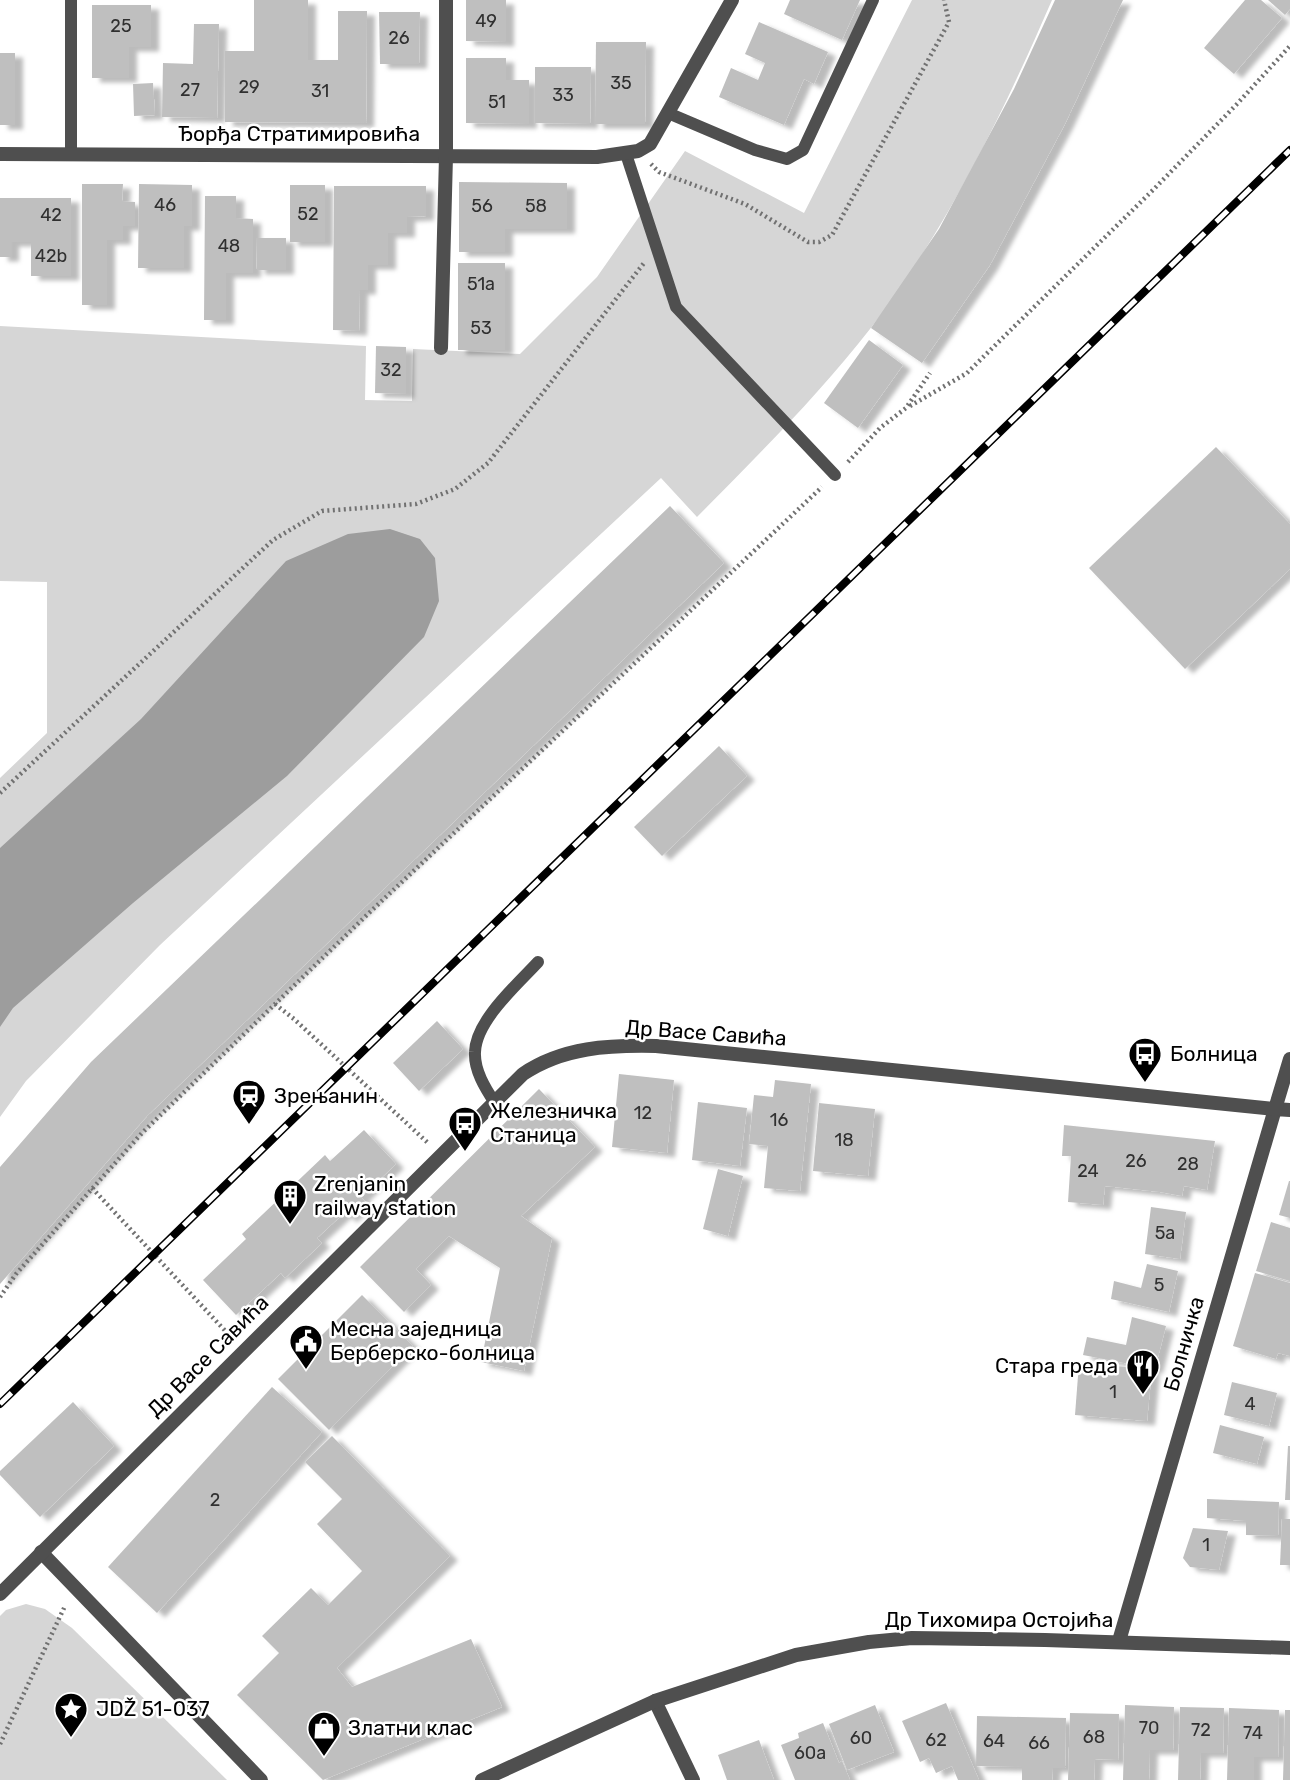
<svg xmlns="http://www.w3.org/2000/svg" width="1290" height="1780" viewBox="0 0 1290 1780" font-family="Rubik,sans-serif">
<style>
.green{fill:#d6d6d6}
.water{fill:#9d9d9d}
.building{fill:#bfbfbf;filter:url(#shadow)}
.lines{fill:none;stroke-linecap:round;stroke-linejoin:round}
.path{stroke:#717171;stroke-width:4.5;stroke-dasharray:2 3.5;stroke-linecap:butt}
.service{stroke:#4f4f4f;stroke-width:12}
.minor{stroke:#4f4f4f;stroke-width:14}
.tertiary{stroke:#4f4f4f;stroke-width:14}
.rail-casing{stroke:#000;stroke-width:8}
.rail{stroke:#fff;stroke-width:5;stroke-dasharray:16;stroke-linecap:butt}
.labels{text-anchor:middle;stroke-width:5;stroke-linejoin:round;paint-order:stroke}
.number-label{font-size:18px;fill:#303030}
.street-label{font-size:21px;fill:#000;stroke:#fff}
.poi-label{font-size:21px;fill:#000;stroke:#fff;text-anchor:start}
</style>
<defs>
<filter id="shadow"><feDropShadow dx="8" dy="4.5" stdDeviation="2" flood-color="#0004"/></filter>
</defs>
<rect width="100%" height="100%" fill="#fff"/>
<g class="green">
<path d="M912 0H1052C1002 115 947 229 870 329 817 397 757 456 697 517L661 478 160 945 26 1081 0 1117V778L47 733V582L0 581V326L366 346 365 400 412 401 413 349 520 354 597 277 685 151 804 213Z"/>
<polygon points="26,1604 45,1609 72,1628 227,1780 0,1780 0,1616 6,1610"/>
</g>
<polygon class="water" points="390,529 420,539 435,558 439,601 424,637 287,776 133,903 13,1008 0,1027 0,848 141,719 286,561 348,534"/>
<g class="building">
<polygon points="254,0 308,0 308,60 338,60 338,11 367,11 366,123 225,122 225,51 254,51"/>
<polygon points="466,0 506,0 506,42 466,41"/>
<polygon points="790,0 860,0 842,40 784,14"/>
<polygon points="1055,0 1123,0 1065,124 990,265 922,363 871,328 939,229 1014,89"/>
<polygon points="1245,0 1261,0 1282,18 1234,74 1204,48"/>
<polygon points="1268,0 1290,0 1290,9 1285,15"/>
<polygon points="92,5 151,5 151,47 129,47 129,78 92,78"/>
<polygon points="379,12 420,12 419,64 380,64"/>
<polygon points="759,22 828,52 814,84 804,79 784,125 719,97 731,68 758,80 765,63 745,54"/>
<polygon points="194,24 219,24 217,118 162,117 163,63 193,64"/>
<polygon points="596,42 646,42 645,124 595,124"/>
<rect x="0" y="53" width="15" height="72"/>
<polygon points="466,58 506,58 506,80 529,80 529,124 466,123"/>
<polygon points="535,67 591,67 590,124 535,123"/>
<polygon points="153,83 155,115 134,116 133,84"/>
<polygon points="459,182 567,183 567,229 505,229 505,252 459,252"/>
<polygon points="82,184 123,184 122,201 135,202 135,226 123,226 123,240 107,240 107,305 82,305"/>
<polygon points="139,184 192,185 192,226 184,226 184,268 138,268"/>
<rect x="290" y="185" width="35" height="57"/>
<polygon points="334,186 426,186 426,216 407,217 407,233 388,233 388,265 368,265 368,290 360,290 359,331 333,330"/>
<polygon points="205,196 236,196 236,218 253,219 253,273 226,273 226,320 204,320"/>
<polygon points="0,198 71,198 71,276 31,276 31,242 11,242 11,257 0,257"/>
<polygon points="256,238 286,238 286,270 257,270"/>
<rect x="458" y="263" width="47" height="87"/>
<polygon points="869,340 903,365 858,428 824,403"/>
<polygon points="376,346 406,347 406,394 375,393"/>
<polygon points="1216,447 1290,524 1290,569 1185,669 1089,568"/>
<polygon points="670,506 724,563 147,1116 0,1284 0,1167 91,1062"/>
<polygon points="719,746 747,776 662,856 634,827"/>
<polygon points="437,1021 463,1049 419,1091 393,1063"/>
<polygon points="619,1074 674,1080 667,1153 612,1147"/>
<polygon points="775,1080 811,1084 800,1191 764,1188 768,1146 749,1144 754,1095 773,1097"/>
<polygon points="539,1089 595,1147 521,1216 552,1238 524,1371 481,1362 500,1268 449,1236 416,1269 431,1285 404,1312 360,1267"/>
<polygon points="698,1102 747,1108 740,1166 692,1160"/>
<polygon points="819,1103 875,1109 868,1176 813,1171"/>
<polygon points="1064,1125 1215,1141 1207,1190 1184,1186 1182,1196 1160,1192 1105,1186 1103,1205 1068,1202 1071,1156 1062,1156"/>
<polygon points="364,1130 396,1164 361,1197 366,1202 349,1218 344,1213 317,1238 322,1243 285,1278 281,1273 236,1315 203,1280 246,1239 242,1234 325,1155 330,1161"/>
<polygon points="718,1169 743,1176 728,1236 703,1229"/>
<polygon points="1289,1181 1290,1181 1290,1218 1279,1215"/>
<polygon points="1151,1207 1186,1212 1180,1259 1145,1254"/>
<polygon points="1271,1222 1290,1228 1290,1281 1256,1271"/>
<polygon points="1147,1264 1178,1271 1169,1312 1111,1299 1114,1281 1141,1288"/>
<polygon points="1255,1273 1290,1283 1290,1356 1278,1353 1276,1359 1233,1346"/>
<polygon points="362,1295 413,1346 329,1430 278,1379"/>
<polygon points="1132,1317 1166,1326 1155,1369 1083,1355 1087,1337 1126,1345"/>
<polygon points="1079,1363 1152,1369 1147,1421 1075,1415"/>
<polygon points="1232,1382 1277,1393 1269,1426 1224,1415"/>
<polygon points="272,1387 322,1432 157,1613 108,1567"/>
<polygon points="73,1402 114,1446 40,1517 0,1475 0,1471"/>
<polygon points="1220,1425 1264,1437 1257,1464 1213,1453"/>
<polygon points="332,1436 450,1556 337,1668 352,1687 471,1639 502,1707 323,1780 237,1695 279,1653 262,1636 311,1588 328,1605 362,1571 317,1524 342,1499 305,1462"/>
<polygon points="1288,1446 1290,1446 1290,1500 1285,1500"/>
<polygon points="1207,1499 1279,1502 1278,1536 1246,1535 1246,1521 1207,1518"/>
<polygon points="1282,1519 1290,1519 1290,1565 1280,1565"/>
<polygon points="1193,1528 1228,1531 1219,1570 1190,1567 1183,1558"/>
<polygon points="946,1703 979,1780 958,1780 952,1766 936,1773 929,1758 920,1762 902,1721"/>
<polygon points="875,1705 894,1752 847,1770 829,1724"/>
<polygon points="1125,1705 1174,1707 1173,1750 1150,1750 1149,1780 1123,1780"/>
<polygon points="1180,1707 1224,1708 1223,1753 1201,1753 1200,1780 1178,1780"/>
<polygon points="1229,1708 1279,1710 1278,1757 1254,1757 1254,1780 1227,1780"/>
<polygon points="1285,1710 1290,1710 1290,1780 1283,1780"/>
<polygon points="1070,1713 1119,1714 1118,1760 1095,1759 1094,1780 1068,1780"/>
<polygon points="977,1716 1066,1718 1065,1768 1053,1768 1052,1780 1022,1780 1022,1767 976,1766"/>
<polygon points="823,1723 839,1763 842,1761 850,1780 795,1780 781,1745 799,1738 798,1733"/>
<polygon points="759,1740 774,1780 727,1780 718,1755"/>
</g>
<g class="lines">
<g class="path">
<polyline points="651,164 659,172 745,204 808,242 819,242 832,235 949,22 944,0"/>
<polyline points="910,406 967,373 1153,190 1237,104 1290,46"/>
<polyline points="848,462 880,428 906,408 930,373"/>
<polyline points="0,793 273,540 322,511 416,504 455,489 488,463 644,263"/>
<polyline points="275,1004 294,1019 428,1143"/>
<polyline points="92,1188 231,1337"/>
<polyline points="0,1297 16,1274 142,1133 370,912 822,487"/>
<polyline points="0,1744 65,1606"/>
</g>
<g class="service">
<polyline points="668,113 755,150 787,159 803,150 873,0"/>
<polyline points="71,153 71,0"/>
<polyline points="626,154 676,307 835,475"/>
<path d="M495 1103C485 1088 474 1070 475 1052 476 1020 518 984 538 962"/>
</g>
<g class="minor">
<polyline points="0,154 597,157 638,151 650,144 732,0"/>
<polyline points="441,348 446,156 446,0"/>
<polyline points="41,1552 261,1780"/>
<polyline points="1119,1641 1275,1109 1290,1110"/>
<polyline points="655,1701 693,1780"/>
<polyline points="482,1780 655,1701 796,1655 869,1642 912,1638 1045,1640 1290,1648"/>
</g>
<path class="tertiary" d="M0 1594 523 1074C563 1047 609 1045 656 1046L1275 1109 1290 1059"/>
<defs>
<polyline id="rail" points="0,1404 1290,150"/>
</defs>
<use href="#rail" class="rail-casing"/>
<use href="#rail" class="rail"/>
</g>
<defs>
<symbol id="bus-pin" viewBox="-11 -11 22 30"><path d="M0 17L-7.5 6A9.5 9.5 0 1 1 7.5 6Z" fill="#000" stroke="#fff"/><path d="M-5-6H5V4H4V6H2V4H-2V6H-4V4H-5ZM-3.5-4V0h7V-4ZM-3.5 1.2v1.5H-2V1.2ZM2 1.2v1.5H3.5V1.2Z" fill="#fff"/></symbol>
<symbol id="station-pin" viewBox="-11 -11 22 30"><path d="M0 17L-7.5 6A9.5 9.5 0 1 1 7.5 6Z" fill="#000" stroke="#fff"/><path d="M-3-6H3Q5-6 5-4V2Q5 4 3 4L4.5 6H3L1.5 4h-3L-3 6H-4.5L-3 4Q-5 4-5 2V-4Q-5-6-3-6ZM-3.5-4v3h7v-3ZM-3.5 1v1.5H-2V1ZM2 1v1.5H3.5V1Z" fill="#fff"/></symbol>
<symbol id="building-pin" viewBox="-11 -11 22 30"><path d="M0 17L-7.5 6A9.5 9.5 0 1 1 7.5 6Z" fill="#000" stroke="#fff"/><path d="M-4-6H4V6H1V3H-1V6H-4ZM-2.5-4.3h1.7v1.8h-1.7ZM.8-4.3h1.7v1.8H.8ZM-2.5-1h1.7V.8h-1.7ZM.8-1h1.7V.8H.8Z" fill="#fff"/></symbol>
<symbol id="civic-pin" viewBox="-11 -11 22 30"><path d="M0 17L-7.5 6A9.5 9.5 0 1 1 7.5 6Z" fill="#000" stroke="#fff"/><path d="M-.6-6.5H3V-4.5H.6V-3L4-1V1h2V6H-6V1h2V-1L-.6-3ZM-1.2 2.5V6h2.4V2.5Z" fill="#fff"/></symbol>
<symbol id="restaurant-pin" viewBox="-11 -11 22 30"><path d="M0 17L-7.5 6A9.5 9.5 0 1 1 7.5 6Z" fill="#000" stroke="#fff"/><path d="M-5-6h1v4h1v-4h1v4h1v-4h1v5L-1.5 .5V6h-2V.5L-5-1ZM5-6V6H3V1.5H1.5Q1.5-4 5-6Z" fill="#fff"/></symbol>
<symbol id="sight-pin" viewBox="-11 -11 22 30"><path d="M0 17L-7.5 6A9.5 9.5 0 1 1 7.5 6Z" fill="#000" stroke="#fff"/><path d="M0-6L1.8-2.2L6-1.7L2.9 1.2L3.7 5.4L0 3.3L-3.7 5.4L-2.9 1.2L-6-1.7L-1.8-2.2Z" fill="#fff"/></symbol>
<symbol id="shop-pin" viewBox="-11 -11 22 30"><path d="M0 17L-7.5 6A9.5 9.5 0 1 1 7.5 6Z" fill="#000" stroke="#fff"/><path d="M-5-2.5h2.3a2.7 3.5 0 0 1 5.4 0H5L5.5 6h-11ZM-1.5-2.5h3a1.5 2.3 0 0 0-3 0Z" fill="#fff"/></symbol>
</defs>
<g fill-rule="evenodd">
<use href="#bus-pin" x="1126" y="1035" width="38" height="52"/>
<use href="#station-pin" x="230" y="1077" width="38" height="52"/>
<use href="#bus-pin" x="446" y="1104" width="38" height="52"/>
<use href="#building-pin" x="271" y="1177" width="38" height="52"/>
<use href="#civic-pin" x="287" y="1322" width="38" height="52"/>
<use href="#restaurant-pin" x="1124" y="1347" width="38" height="52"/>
<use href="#sight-pin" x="52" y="1690" width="38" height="52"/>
<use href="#shop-pin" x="305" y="1709" width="38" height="52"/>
</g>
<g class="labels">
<g class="number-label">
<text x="486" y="27">49</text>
<text x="121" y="32">25</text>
<text x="399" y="44">26</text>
<text x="621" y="89">35</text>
<text x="249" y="93">29</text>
<text x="190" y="96">27</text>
<text x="320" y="97">31</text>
<text x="563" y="101">33</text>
<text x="497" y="108">51</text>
<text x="165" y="211">46</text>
<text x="482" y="212">56</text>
<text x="536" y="212">58</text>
<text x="308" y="220">52</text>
<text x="51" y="221">42</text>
<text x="229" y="252">48</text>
<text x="51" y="262">42b</text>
<text x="481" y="290">51a</text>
<text x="481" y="334">53</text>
<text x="391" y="376">32</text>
<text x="643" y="1119">12</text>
<text x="779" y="1126">16</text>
<text x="844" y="1146">18</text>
<text x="1136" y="1167">26</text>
<text x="1188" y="1170">28</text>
<text x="1088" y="1177">24</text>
<text x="1165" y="1239">5a</text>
<text x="1159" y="1291">5</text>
<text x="1113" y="1398">1</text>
<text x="1250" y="1410">4</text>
<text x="215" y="1506">2</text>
<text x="1206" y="1551">1</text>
<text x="1149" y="1734">70</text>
<text x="1201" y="1736">72</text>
<text x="1253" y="1739">74</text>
<text x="1094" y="1743">68</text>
<text x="861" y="1744">60</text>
<text x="936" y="1746">62</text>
<text x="994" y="1747">64</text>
<text x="1039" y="1749">66</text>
<text x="810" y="1759">60a</text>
</g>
<g class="street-label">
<text x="299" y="141">Ђорђа Стратимировића</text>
<text transform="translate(706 1033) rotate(4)" y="7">Др Васе Савића</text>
<text transform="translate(1184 1344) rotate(-74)" y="7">Болничка</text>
<text transform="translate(208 1356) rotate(-45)" y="7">Др Васе Савића</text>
<text x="999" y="1627">Др Тихомира Остојића</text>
</g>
<g class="poi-label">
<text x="1170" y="1061">Болница</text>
<text x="274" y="1103">Зрењанин</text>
<text x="490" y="1118">Железничка<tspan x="490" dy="24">Станица</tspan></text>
<text x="314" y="1191">Zrenjanin<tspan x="314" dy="24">railway station</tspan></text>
<text x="330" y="1336">Месна заједница<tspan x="330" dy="24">Берберско-болница</tspan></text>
<text x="1118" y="1373" text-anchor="end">Стара греда</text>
<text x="96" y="1716">JDŽ 51-037</text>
<text x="348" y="1735">Златни клас</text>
</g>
</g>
</svg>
